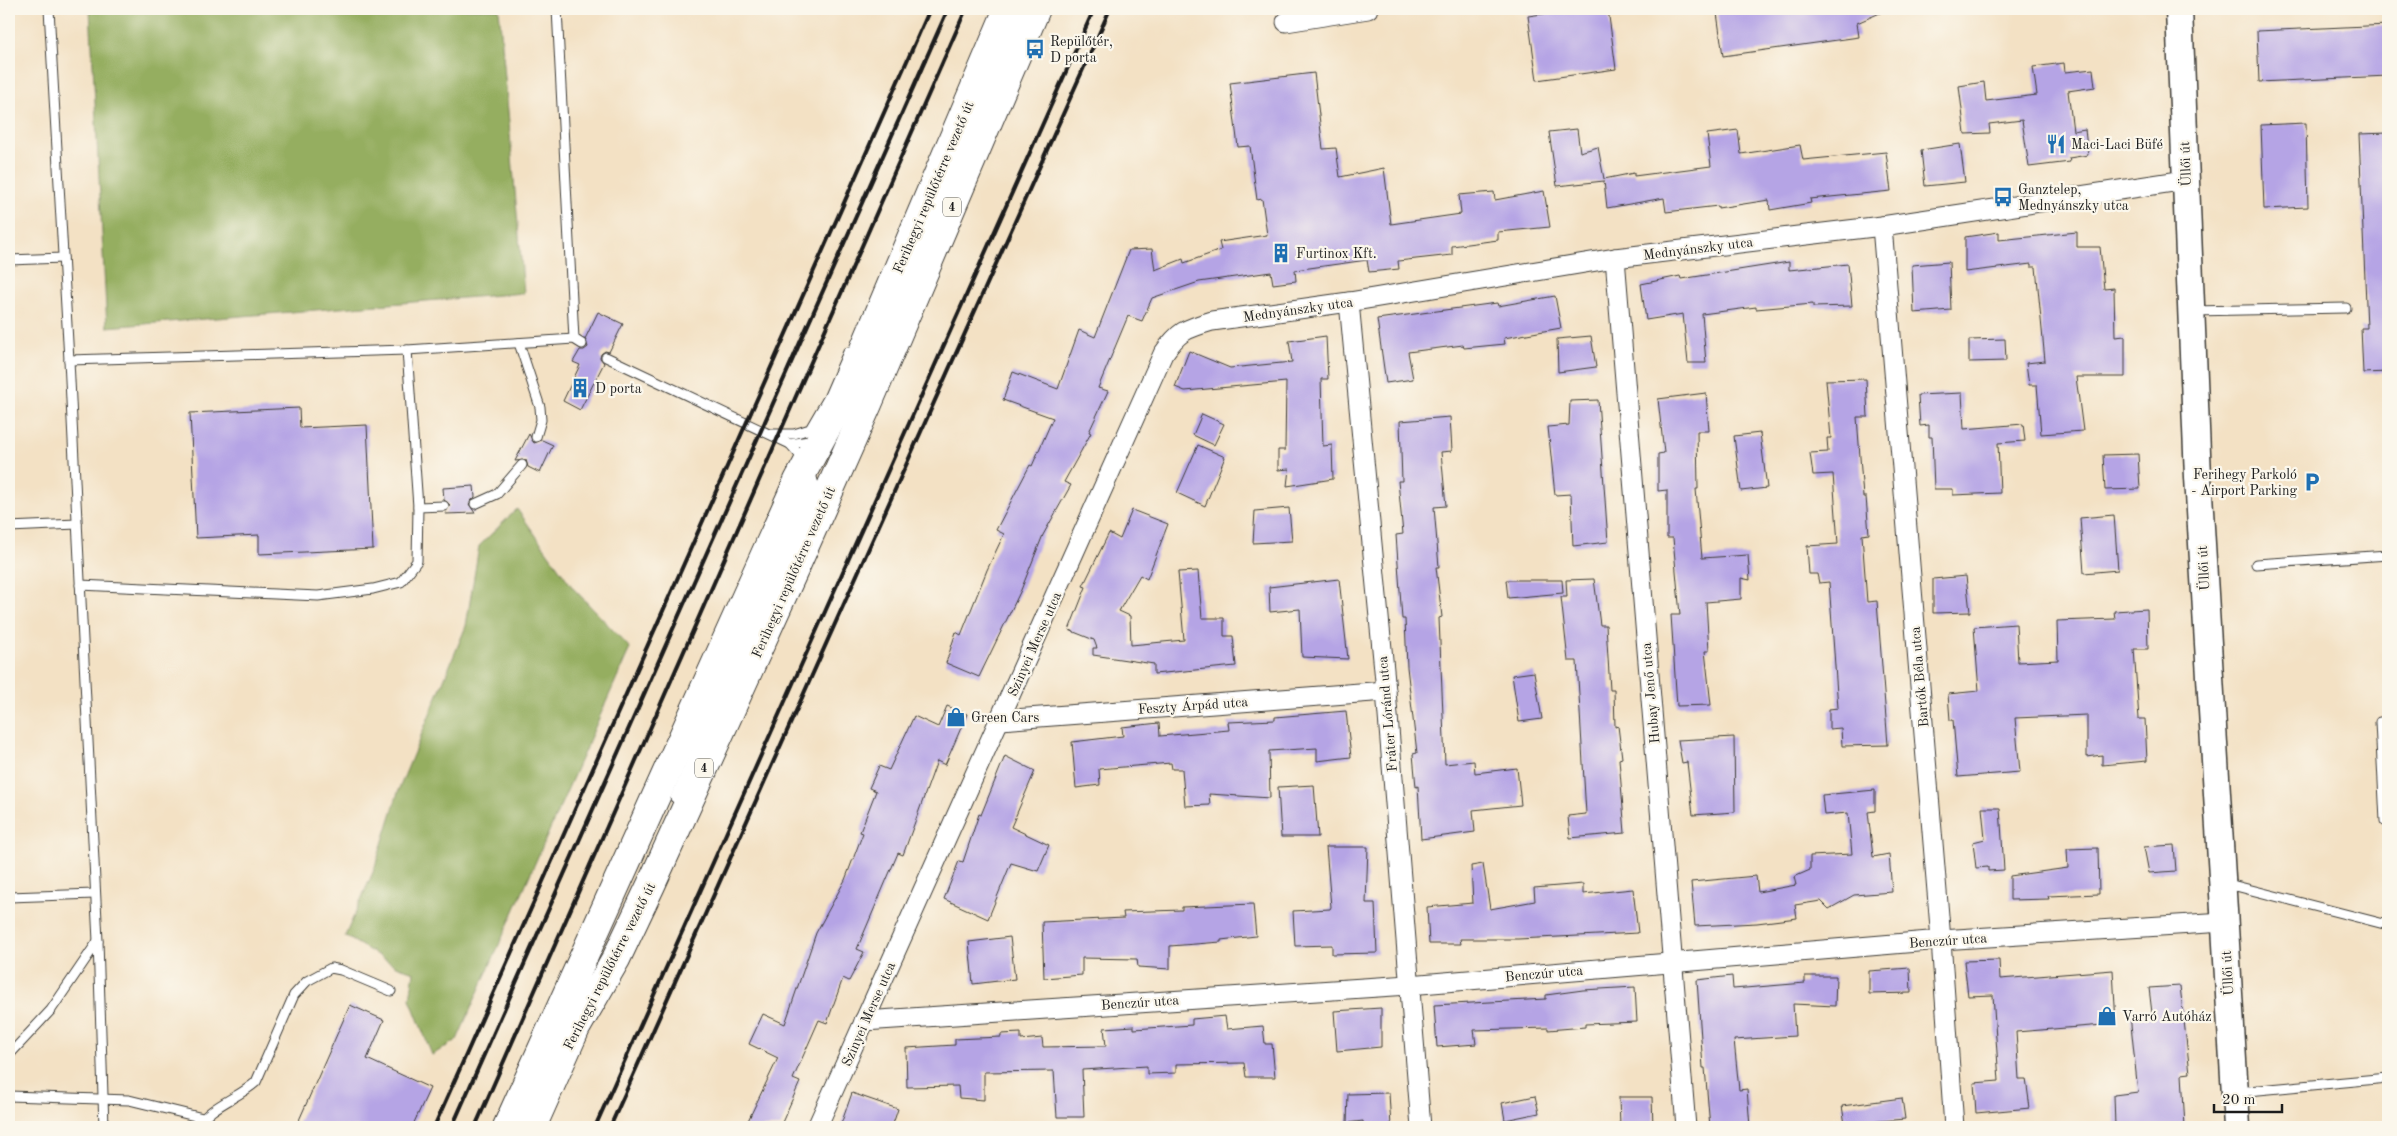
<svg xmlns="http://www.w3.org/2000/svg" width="2397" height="1136" viewBox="0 0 2397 1136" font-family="'Old Standard TT',serif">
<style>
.forest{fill:#95ae60;stroke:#58653e}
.building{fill:#b5a4e5}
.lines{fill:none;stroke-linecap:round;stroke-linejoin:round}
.lane-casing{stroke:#3c3a35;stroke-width:11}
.street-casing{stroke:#3c3a35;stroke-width:21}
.secondary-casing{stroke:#3c3a35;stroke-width:29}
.primary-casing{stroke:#3c3a35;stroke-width:30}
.lane{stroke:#fff;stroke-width:9}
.street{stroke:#fff;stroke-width:19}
.secondary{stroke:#fff;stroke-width:26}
.primary{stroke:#fff;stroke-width:28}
.rail{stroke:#1c1c1c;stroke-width:4}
.labels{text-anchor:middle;stroke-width:4.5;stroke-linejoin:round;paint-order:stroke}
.shield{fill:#fbf7ec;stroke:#5f5e5a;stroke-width:1}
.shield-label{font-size:12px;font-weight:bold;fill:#1c1c1c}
.poi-label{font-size:14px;fill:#1c1c1c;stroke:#fbf7ec;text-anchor:start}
.street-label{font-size:14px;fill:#1c1c1c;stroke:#fbf7ec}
</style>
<rect width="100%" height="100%" fill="#fbf7ec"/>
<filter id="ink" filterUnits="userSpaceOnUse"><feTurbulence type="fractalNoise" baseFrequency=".02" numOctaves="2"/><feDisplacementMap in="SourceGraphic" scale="10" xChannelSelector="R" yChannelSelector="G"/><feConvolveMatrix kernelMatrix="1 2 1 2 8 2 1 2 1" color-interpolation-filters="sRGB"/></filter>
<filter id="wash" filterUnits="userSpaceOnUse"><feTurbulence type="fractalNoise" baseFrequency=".0096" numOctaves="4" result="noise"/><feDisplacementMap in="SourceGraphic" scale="20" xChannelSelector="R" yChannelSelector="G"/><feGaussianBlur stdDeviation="1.12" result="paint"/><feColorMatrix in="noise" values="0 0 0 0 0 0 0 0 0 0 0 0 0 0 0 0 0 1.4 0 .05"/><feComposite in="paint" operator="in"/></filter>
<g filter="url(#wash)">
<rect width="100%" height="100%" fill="#f3e1c4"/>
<g class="forest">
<polygon points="90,9 499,9 524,293 107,327"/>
<polygon points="517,509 573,588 630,648 457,1040 432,1055 410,999 414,972 396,966 345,936 374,870 399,789 466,626 479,546"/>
</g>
<g id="blocks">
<g class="building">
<polygon points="1578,9 1608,9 1616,69 1537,80 1528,16"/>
<polygon points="1744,9 1889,9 1857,23 1859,37 1723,56 1717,13"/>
<polygon points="2388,25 2388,76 2259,82 2257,31"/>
<polygon points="2064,63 2065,72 2093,69 2095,87 2068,91 2073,131 2085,129 2088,155 2069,158 2070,162 2029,167 2022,120 1989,124 1990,133 1965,134 1959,86 1984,82 1986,101 2037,95 2033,67"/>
<polygon points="1314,73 1323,149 1336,148 1340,177 1384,168 1391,224 1461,214 1459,195 1494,192 1495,200 1544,191 1550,227 1498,232 1498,240 1452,246 1452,255 1398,261 1399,269 1369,272 1367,260 1295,270 1296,281 1273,284 1271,272 1199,282 1152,298 1142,321 1128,316 1098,388 1108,391 1089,432 1091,433 1064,482 1071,485 1043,535 1021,590 979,677 946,663 956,632 961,635 987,570 1004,534 996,530 1030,465 1032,466 1053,418 1003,400 1013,372 1058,389 1079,330 1095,337 1129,250 1152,249 1155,270 1183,259 1184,263 1221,250 1219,242 1267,235 1262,199 1257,200 1250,146 1238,147 1230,83"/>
<polygon points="2306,123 2308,207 2264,209 2261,125"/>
<polygon points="1577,129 1580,152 1598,147 1604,179 1634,173 1634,176 1711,166 1707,134 1738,130 1741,154 1800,145 1803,160 1886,152 1891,191 1810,199 1811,203 1770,210 1769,200 1718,208 1718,206 1666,212 1664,198 1607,208 1604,181 1557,186 1549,132"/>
<polygon points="2388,133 2388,372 2363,373 2361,328 2367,328 2359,134"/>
<polygon points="1960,144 1965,182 1925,186 1921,150"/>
<polygon points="1999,232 1999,240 2077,232 2077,247 2100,247 2104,289 2114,288 2115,337 2125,336 2125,377 2076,377 2083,431 2041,434 2037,385 2029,385 2026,363 2045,361 2036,267 2031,267 2031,264 1965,272 1965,237"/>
<polygon points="1789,262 1789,270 1848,264 1852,306 1813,307 1813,304 1756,309 1756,307 1702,314 1706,363 1688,363 1683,314 1646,320 1641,284 1680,276 1681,279"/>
<polygon points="1949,262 1951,310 1914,313 1912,265"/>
<polygon points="1555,296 1561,328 1504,338 1505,344 1464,348 1463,345 1408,352 1413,379 1386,383 1377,319 1497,303 1498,306"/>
<polygon points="598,312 623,324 609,352 605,351 601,354 600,358 604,363 580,410 563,401 580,365 573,362 580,350 584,350 588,347 585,339"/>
<polygon points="1326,336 1328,379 1321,379 1323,446 1332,445 1333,479 1287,486 1289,469 1278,470 1278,450 1285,450 1286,382 1185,391 1175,387 1189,351 1230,368 1292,362 1289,341"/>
<polygon points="1591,336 1596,367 1558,372 1557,339"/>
<polygon points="2005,339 2006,361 1969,362 1969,340"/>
<polygon points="1866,379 1868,417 1857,417 1863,497 1866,497 1869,534 1862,535 1867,602 1877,601 1888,745 1842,746 1841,728 1829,729 1829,709 1838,708 1829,582 1819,583 1817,574 1809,574 1807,546 1838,544 1833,474 1813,475 1810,453 1828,452 1827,438 1831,438 1826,380"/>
<polygon points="1706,393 1709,431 1697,431 1698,489 1696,489 1702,558 1748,555 1750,580 1741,578 1741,599 1706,602 1709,651 1705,651 1711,705 1677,706 1671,615 1680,615 1673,538 1667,538 1667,490 1658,491 1658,454 1664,453 1658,399"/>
<polygon points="1962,393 1964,429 2023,424 2025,441 1998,443 2000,493 1953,495 1953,489 1934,489 1932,437 1929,437 1929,425 1920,426 1918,395"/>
<polygon points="1598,400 1608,542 1573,546 1571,494 1555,495 1548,427 1569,425 1570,401"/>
<polygon points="299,408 300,428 367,425 373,549 259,554 259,535 196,538 190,413"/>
<polygon points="1202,414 1224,424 1214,445 1193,435"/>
<polygon points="1450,417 1452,451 1441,452 1446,506 1434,507 1439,567 1436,567 1442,617 1439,618 1445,764 1474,761 1475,773 1517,768 1521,805 1473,810 1475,832 1421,839 1418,786 1416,787 1413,754 1417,753 1407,667 1405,619 1402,619 1396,535 1403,534 1398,481 1402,481 1400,421"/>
<polygon points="1760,433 1767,488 1741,491 1734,436"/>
<polygon points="529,434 534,443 542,440 553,445 540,473 528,467 526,460 515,461"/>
<polygon points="1198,445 1225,457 1205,506 1177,493"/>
<polygon points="2138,454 2140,489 2105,490 2103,455"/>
<polygon points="474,486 475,497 469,504 475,513 445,514 450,505 444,500 443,488"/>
<polygon points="1289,508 1292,541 1253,543 1255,511"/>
<polygon points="1132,510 1168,524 1147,579 1140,575 1119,611 1130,616 1131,645 1184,640 1178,572 1198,571 1202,618 1224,618 1224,636 1233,636 1236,666 1154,674 1154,664 1093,655 1093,648 1097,648 1094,640 1069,630 1086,587 1083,586 1109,533 1120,539"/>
<polygon points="2114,515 2118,570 2084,573 2080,518"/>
<polygon points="1966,576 1970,612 1933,613 1933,579"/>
<polygon points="1339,579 1348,659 1302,657 1300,609 1270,612 1269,587"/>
<polygon points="1594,579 1600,625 1606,625 1610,690 1614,690 1615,727 1618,726 1622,758 1619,759 1625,833 1570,838 1568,816 1586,814 1577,661 1568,661 1561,597 1567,597 1566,580"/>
<polygon points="1506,580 1562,580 1563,593 1508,598"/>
<polygon points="2147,609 2148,649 2134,649 2139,719 2145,719 2147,761 2102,765 2102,755 2087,757 2087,715 2015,718 2020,772 1958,777 1953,720 1950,720 1948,694 1979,691 1974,627 2016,624 2018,662 2058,660 2057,621 2115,619 2114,611"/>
<polygon points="1534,672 1542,719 1519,722 1512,675"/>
<polygon points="947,706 967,714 945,765 937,761 903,855 898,853 857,949 864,952 849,981 843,978 827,1023 819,1020 793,1079 800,1082 780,1127 745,1127 778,1058 749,1044 763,1014 785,1024 816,933 845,880 863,833 860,832 876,791 869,788 879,766 889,770 914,716 938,727"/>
<polygon points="1346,711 1351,757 1317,761 1317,748 1269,751 1270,798 1209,794 1210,805 1185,806 1182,769 1172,769 1171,763 1099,769 1100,785 1076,788 1072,742 1123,736 1122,727 1159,723 1160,736 1229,730 1228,722 1275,720 1275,717"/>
<polygon points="1734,737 1735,812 1693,815 1687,762 1682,763 1678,740"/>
<polygon points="1005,756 1035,771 1011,827 1049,845 1038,871 1011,863 988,919 944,899 959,861 963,862 979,814 981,815"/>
<polygon points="1314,785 1318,837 1281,837 1278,787"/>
<polygon points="1875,790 1875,811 1868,812 1873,857 1889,854 1892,892 1854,895 1829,909 1821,901 1795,905 1797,918 1757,923 1695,926 1691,882 1756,876 1758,892 1796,885 1794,877 1810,870 1810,856 1852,854 1848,813 1824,815 1822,795"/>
<polygon points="1982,808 2000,808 2004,870 1988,871 1988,867 1976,868 1973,842 1985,839"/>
<polygon points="2174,845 2176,871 2149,873 2144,847"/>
<polygon points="1326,847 1368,847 1366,903 1375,903 1377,953 1332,954 1332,945 1295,946 1293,911 1330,909 1331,907"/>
<polygon points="2098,848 2099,894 2048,896 2049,899 2010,900 2010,876 2068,868 2067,849"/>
<polygon points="1483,864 1490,909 1535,901 1534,888 1583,884 1583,894 1633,889 1638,933 1518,939 1460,939 1461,944 1429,944 1427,907 1473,903 1471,866"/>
<polygon points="1253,904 1256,936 1221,940 1221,942 1170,946 1170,969 1138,967 1137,959 1082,958 1082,975 1044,978 1042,922 1124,918 1123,912 1182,910 1182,907"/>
<polygon points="1010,937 1015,979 973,984 969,942"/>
<polygon points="1999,960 2000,979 2113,970 2116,1024 2016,1032 2019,1079 2026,1079 2030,1108 1976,1113 1974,1083 1999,1081 1993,995 1968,996 1964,961"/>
<polygon points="1910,968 1911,993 1869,994 1869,971"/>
<polygon points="1732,976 1733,989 1805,983 1805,976 1836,976 1835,1006 1793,1004 1795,1036 1734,1040 1739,1090 1747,1089 1750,1127 1710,1127 1705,1068 1703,1068 1697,980"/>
<polygon points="2180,986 2190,1073 2182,1074 2185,1127 2115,1127 2114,1095 2138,1092 2130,1015 2152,1013 2149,988"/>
<polygon points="1635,987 1637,1022 1585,1024 1585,1027 1548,1030 1548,1028 1474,1030 1476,1044 1437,1047 1434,1005 1546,999 1546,995 1583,990"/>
<polygon points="350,1005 384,1020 367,1059 430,1088 412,1127 296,1127"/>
<polygon points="1381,1008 1381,1047 1337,1051 1334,1011"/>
<polygon points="1225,1016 1227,1029 1263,1026 1265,1044 1272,1044 1275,1077 1246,1077 1244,1063 1176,1064 1176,1073 1147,1074 1147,1066 1082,1070 1084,1117 1057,1117 1054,1071 984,1072 984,1100 959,1098 958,1086 907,1087 906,1048 955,1045 955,1039 1001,1037 1001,1034 1021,1033 1021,1040 1042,1038 1043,1047 1106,1046 1104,1028 1134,1026 1134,1029 1192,1025 1192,1019"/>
<polygon points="852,1093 898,1109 892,1127 840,1127"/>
<polygon points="1389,1093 1391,1127 1363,1127 1363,1121 1347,1123 1348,1094"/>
<polygon points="1535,1096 1539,1113 1505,1120 1502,1103"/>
<polygon points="1619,1097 1652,1097 1653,1127 1620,1127"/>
<polygon points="1902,1098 1905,1119 1845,1124 1842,1106"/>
</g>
</g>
</g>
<g filter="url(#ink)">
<use href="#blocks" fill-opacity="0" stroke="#3c3a35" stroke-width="1"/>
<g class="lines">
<defs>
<g id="lane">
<polyline points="49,9 69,360 98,941 104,1127"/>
<polyline points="557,9 574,339"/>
<polyline points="9,260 63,258"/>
<polyline points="2193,311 2346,308"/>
<polyline points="519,343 540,407 541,420 536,437"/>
<polyline points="606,357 790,444 804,460"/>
<polyline points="69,360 407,350 574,339 582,344"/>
<polyline points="772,434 794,434 810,429 828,398 848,352"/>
<polyline points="790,444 815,440"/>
<polyline points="475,504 497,494 522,465"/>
<polyline points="418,507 444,506"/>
<polyline points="9,527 77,524"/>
<polyline points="2256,564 2388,555"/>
<polyline points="80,585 318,596 373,589 401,582 417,561 418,507 407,350"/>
<polyline points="2388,721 2380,722 2385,821 2388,821"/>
<polyline points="675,798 814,484 810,471"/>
<polyline points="2224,883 2388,925"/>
<polyline points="9,897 95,894"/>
<polyline points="9,1055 51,1010 98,941"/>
<polyline points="2237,1092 2388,1078"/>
<polyline points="9,1096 129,1100 203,1118"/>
<path d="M197 1127C211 1105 237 1099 256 1082L294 995 307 981 331 968 341 970 391 991"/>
</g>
<g id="street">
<polyline points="1286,22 1368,9"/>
<polyline points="1882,226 1941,940 1954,1127"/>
<polyline points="1615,258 1686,1127"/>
<polyline points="1349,302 1386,691 1421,1127"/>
<polyline points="1001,720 1386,691"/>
<polyline points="864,1021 1409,985 1941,940 2224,922"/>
<path d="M817 1127 1163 354C1179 331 1185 329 1212 321L1349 302 1615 258 1882 226 2186 180"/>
</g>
<polyline id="secondary" points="2179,9 2198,477 2237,1127"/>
<g id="primary">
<polyline points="507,1127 798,481 845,394 1008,9"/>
<polyline points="532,1127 576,1028 616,959 651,885 795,568 868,404 1036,9"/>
</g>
</defs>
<use href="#lane" class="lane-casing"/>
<use href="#street" class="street-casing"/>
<use href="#secondary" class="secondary-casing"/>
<use href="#primary" class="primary-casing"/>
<use href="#lane" class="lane"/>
<use href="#street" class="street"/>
<use href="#secondary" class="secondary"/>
<use href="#primary" class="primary"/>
<g class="rail">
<polyline points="434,1127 930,9"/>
<polyline points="452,1127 948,9"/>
<polyline points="475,1127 966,9"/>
<polyline points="595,1127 1094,9"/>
<polyline points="610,1127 1110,9"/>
</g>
</g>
</g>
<defs>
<symbol id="bus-bare" viewBox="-9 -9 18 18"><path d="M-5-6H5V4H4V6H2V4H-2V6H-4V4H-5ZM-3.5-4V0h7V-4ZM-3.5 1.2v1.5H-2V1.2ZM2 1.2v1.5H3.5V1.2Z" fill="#1f6fb2" stroke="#fbf7ec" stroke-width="2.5" paint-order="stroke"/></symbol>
<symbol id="restaurant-bare" viewBox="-9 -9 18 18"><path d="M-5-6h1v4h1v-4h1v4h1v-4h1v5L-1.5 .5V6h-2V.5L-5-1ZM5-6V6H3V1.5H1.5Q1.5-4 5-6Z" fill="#1f6fb2" stroke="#fbf7ec" stroke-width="2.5" paint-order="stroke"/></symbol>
<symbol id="building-bare" viewBox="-9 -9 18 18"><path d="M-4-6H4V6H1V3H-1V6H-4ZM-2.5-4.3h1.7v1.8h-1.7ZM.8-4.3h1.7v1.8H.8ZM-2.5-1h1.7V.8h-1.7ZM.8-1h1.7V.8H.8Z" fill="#1f6fb2" stroke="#fbf7ec" stroke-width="2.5" paint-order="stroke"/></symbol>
<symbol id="parking-bare" viewBox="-9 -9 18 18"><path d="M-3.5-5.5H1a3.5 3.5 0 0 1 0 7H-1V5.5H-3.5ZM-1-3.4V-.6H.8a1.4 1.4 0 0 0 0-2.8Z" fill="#1f6fb2" stroke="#fbf7ec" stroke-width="2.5" paint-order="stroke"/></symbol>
<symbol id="shop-bare" viewBox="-9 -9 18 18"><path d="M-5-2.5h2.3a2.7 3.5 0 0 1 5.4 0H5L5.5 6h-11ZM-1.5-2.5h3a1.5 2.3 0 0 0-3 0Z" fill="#1f6fb2" stroke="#fbf7ec" stroke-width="2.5" paint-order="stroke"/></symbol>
</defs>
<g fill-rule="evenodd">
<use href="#bus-bare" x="1021" y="35" width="28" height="28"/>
<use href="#restaurant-bare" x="2042" y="130" width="28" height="28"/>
<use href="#bus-bare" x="1989" y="183" width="28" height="28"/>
<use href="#building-bare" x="1267" y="239" width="28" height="28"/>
<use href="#building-bare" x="566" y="374" width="28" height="28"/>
<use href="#parking-bare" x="2298" y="468" width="28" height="28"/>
<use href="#shop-bare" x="942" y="703" width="28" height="28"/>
<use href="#shop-bare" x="2093" y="1002" width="28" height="28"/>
</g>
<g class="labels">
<g class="shield">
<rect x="943" y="197.5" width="18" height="19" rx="4"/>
<rect x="695" y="758.5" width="18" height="19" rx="4"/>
</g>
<g class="shield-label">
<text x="952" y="211">4</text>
<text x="704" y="772">4</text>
</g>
<g class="poi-label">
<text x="1050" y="46">Repülőtér,<tspan x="1050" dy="16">D porta</tspan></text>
<text x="2071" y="149">Maci-Laci Büfé</text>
<text x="2018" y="194">Ganztelep,<tspan x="2018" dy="16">Mednyánszky utca</tspan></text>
<text x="1296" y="258">Furtinox Kft.</text>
<text x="595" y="393">D porta</text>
<text x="2297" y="479" text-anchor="end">Ferihegy Parkoló<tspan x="2297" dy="16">- Airport Parking</tspan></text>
<text x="971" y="722">Green Cars</text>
<text x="2122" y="1021">Varró Autóház</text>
</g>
<g class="street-label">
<text transform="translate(2185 164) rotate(-92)" y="5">Üllői út</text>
<text transform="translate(933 187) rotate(-67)" y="5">Ferihegyi repülőtérre vezető út</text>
<text transform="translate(1698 248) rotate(-7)" y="5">Mednyánszky utca</text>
<text transform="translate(1298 309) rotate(-8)" y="5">Mednyánszky utca</text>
<text transform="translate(2203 568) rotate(-93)" y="5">Üllői út</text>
<text transform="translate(793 572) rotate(-66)" y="5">Ferihegyi repülőtérre vezető út</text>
<text transform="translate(1034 644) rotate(-66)" y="5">Szinyei Merse utca</text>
<text transform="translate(1919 677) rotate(-95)" y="5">Bartók Béla utca</text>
<text transform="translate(1650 693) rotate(-95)" y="5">Hubay Jenő utca</text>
<text transform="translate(1193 705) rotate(-4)" y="5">Feszty Árpád utca</text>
<text transform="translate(1387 714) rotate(-95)" y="5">Fráter Lóránd utca</text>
<text transform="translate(1948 940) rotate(-4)" y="5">Benczúr utca</text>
<text transform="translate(609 966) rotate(-63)" y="5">Ferihegyi repülőtérre vezető út</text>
<text transform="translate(1544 973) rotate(-5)" y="5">Benczúr utca</text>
<text transform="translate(2227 973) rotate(-93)" y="5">Üllői út</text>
<text transform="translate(1140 1002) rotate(-4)" y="5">Benczúr utca</text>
<text transform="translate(868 1014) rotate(-66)" y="5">Szinyei Merse utca</text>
</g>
</g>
<rect width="2397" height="1136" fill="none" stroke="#fbf7ec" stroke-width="30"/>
<path d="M2214 1104v8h68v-8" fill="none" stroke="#1c1c1c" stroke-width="2.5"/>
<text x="2222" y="1104" font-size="15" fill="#1c1c1c" stroke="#fbf7ec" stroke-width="4" paint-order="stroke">20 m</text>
</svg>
